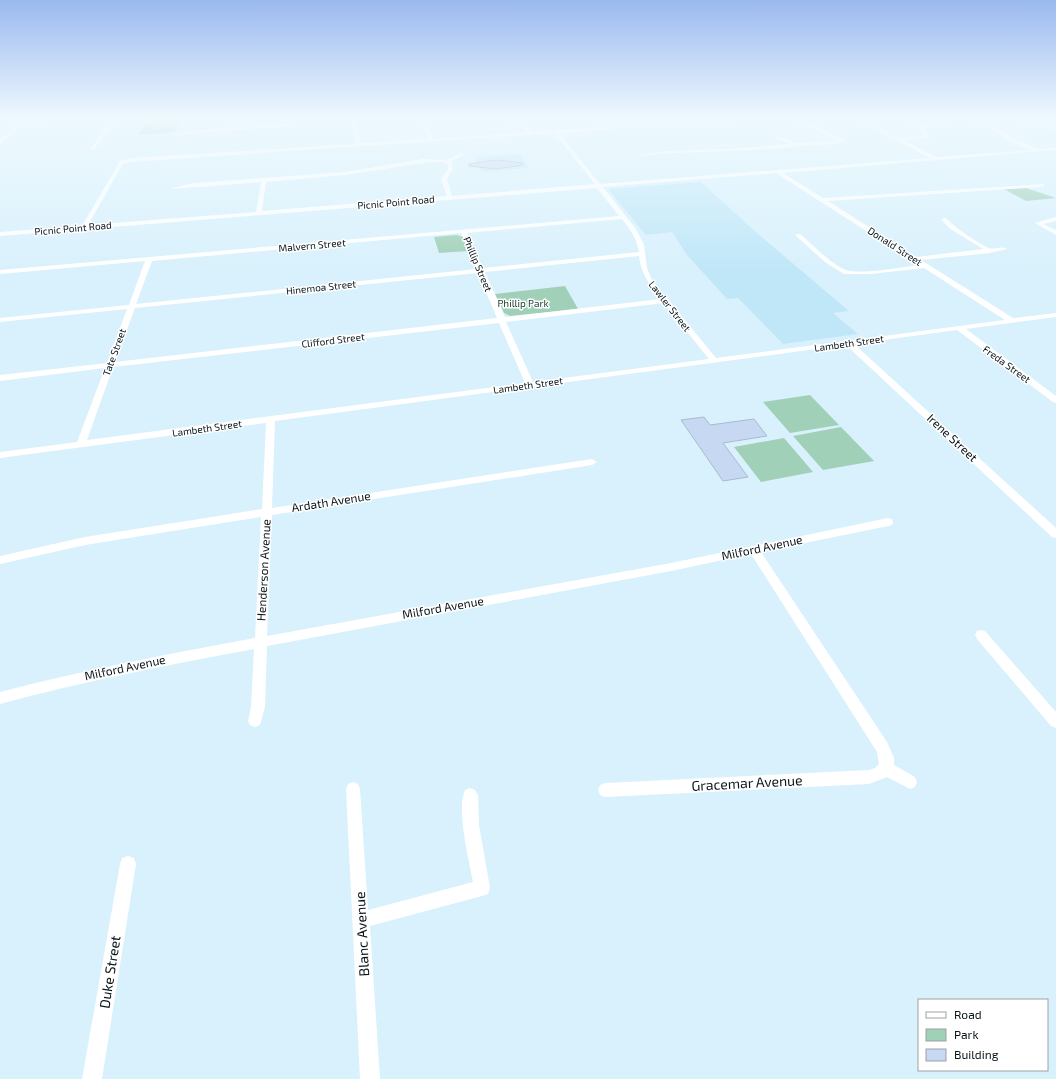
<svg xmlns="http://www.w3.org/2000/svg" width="1056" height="1079" viewBox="0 0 1056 1079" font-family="'Exo 2',sans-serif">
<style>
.built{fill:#c0e7f8}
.green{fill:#a0d0b7}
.building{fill:#c7d9f2;stroke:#a9b9d0}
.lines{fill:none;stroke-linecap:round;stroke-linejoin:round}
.minor{fill:#fff;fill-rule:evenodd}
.labels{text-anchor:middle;stroke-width:3;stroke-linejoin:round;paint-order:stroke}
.far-street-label{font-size:10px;fill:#091418;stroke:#fff}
.far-park-label{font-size:10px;fill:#123726;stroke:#fff}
.street-label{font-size:12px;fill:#091418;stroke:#fff}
.near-street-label{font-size:14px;fill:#091418;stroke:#fff}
</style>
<rect width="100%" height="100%" fill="#d9f1fc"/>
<g class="built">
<polygon points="520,154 529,168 482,172 475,157"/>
<polygon points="701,182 757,233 849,311 833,313 858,334 783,344 738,298 727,299 687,255 672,232 646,235 608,189"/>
</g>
<g class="green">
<polygon points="160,117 183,117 176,131 167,133 138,135 145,123 157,122"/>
<polygon points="1023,187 1056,198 1026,201 1002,188"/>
<polygon points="457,235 463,237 468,251 439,253 434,237"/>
<polygon points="565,286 578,309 510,316 504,313 495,294"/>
<polygon points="810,395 839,425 790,433 763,402"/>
<polygon points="841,427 874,461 823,470 793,436"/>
<polygon points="784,438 813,472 761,482 734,447"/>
</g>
<g class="building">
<polygon points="496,160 523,163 523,165 496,169 469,166 469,164"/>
<polygon points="704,417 710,425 754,419 767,436 723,443 748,477 723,481 681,420"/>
</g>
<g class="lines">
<g class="minor">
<polygon points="24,117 28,117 26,119 108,117 23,122 0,144 0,140"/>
<polygon points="113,117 117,117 94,150 90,150"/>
<polygon points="283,117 287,117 294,124 283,127 193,133 175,136 173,135 193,131 289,123"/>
<path d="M351 117H355L361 143 428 139 423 127 416 121 415 117H456L454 119 421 120 427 126 433 139 527 132 520 124 504 120 506 118 524 122 532 132 766 117H781L559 133 600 184 930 158 852 117H856L898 138 925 135 920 128 908 123V121L923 126 937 124 936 123 938 122 946 124 944 126 925 128 930 137 903 140 936 157 1030 150 1008 140 999 133 962 117H967L1003 131 1012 138 1037 149 1056 148V150L783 173 823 198 1044 184V186L1042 187 828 201 916 257 983 249 949 228 941 219 946 218C954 227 978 243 989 248 995 250 1002 245 1007 249L990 253 921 260 1013 318 1056 313V317L966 329 1056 396V403L1053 402 957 330 854 344 1056 528V538L1052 537 846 345 275 421 272 508 592 459 597 462 592 465 272 515 267 636 671 563 888 518 892 519 893 522 892 525 888 526 761 552 887 742 894 758V765L915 777 917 782 915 787 910 789 887 777 869 784 605 797 600 795 598 790 600 785 605 783 869 770 875 768 879 764 877 752 751 554 671 571 267 646 265 707 260 725 255 727 250 725 248 721 251 707 254 649C169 665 84 681 0 704V692C84 670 169 654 255 638L261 517 85 545 0 564V556L85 537 262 509 266 423 0 458V452L77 442 105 368 0 381V375L107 363 127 309 0 322V318L129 305 145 261 0 274V270L619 216 597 188 0 236V232L82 226 120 161 131 158 356 144 354 138ZM554 133 595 184 452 196 447 179 453 169 451 161 464 155 462 153 446 160 423 159 345 172 193 183 172 188 173 189 261 182 256 212 88 225 123 164 131 162ZM430 162H443L448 165V169L441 179 447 196 262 211 266 182 345 175ZM776 173 919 265C902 267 860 275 846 270 833 266 811 243 800 234H796V236L825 262 844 274H871L924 268 1005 320 716 358 652 280 647 268 644 245 636 229 603 187ZM622 219C630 229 637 239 639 252L483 268 467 233ZM461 233 477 269 136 304 152 261ZM639 256C641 275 650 285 661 299L505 317 485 272ZM478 273 497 318 115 362 135 308ZM664 303 709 359 533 382 506 322ZM499 323 525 383 87 440 113 367Z"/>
<path d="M790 117C797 116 838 135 844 141 835 146 813 144 802 146 749 153 695 150 642 156L640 155 665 151 729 149 790 144 776 138 778 136 797 143 837 140C822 131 804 128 790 117Z"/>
<polygon points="1021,117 1026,117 1056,129 1056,132"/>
<polygon points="1056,217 1056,221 1043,224 1056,230 1056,235 1035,223"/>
<polygon points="981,630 985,631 1056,712 1056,728 1051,726 977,639 975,635 977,631"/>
<path d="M353 782 358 784 360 789 368 910 473 882C469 860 456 809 465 790L470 788 475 790 478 795 479 825 490 888 488 894 482 896 370 926 380 1079H360L346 789 348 784Z"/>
<polygon points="128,856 134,858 136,864 102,1079 82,1079 120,864 122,858"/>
</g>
</g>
<linearGradient id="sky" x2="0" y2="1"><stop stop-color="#9bb9ef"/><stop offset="0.44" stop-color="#eef9fe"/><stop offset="1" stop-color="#eef9fe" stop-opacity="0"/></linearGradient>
<rect width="1056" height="268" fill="url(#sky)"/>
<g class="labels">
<g class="far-street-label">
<text transform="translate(396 202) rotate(-5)" y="4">Picnic Point Road</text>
<text transform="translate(73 228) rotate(-5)" y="4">Picnic Point Road</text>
<text transform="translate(312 245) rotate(-5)" y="4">Malvern Street</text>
<text transform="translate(895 246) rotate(33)" y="4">Donald Street</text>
<text transform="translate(478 264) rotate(67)" y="4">Phillip Street</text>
<text transform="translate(321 287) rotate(-6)" y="4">Hinemoa Street</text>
<text transform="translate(670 306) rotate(52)" y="4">Lawler Street</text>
<text transform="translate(333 340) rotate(-7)" y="4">Clifford Street</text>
<text transform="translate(849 343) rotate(-8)" y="4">Lambeth Street</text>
<text transform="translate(114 352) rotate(-70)" y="4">Tate Street</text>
<text transform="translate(1007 364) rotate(36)" y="4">Freda Street</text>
<text transform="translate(528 385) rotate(-8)" y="4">Lambeth Street</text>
<text transform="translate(207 428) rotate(-8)" y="4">Lambeth Street</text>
</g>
<g class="far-park-label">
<text x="523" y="307">Phillip Park</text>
</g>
<g class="street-label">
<text transform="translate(952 438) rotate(43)" y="4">Irene Street</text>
<text transform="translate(331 502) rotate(-9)" y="4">Ardath Avenue</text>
<text transform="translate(762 548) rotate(-12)" y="4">Milford Avenue</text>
<text transform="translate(264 570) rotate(-87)" y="4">Henderson Avenue</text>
<text transform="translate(443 608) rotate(-10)" y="4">Milford Avenue</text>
<text transform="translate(125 668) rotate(-12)" y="4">Milford Avenue</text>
</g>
<g class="near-street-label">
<text transform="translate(747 783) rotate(-3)" y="5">Gracemar Avenue</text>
<text transform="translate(362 934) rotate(-93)" y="5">Blanc Avenue</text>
<text transform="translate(110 972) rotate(-81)" y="5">Duke Street</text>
</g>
</g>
<rect x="918" y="999" width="130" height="72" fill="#ffffff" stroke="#9da1a3"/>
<rect x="926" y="1012" width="20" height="6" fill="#ffffff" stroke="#9da1a3"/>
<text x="954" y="1019" font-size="12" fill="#091418">Road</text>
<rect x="926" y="1029" width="20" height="12" fill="#a0d0b7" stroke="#9da1a3"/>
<text x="954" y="1039" font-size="12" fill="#091418">Park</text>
<rect x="926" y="1049" width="20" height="12" fill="#c7d9f2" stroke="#9da1a3"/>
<text x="954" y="1059" font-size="12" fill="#091418">Building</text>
</svg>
